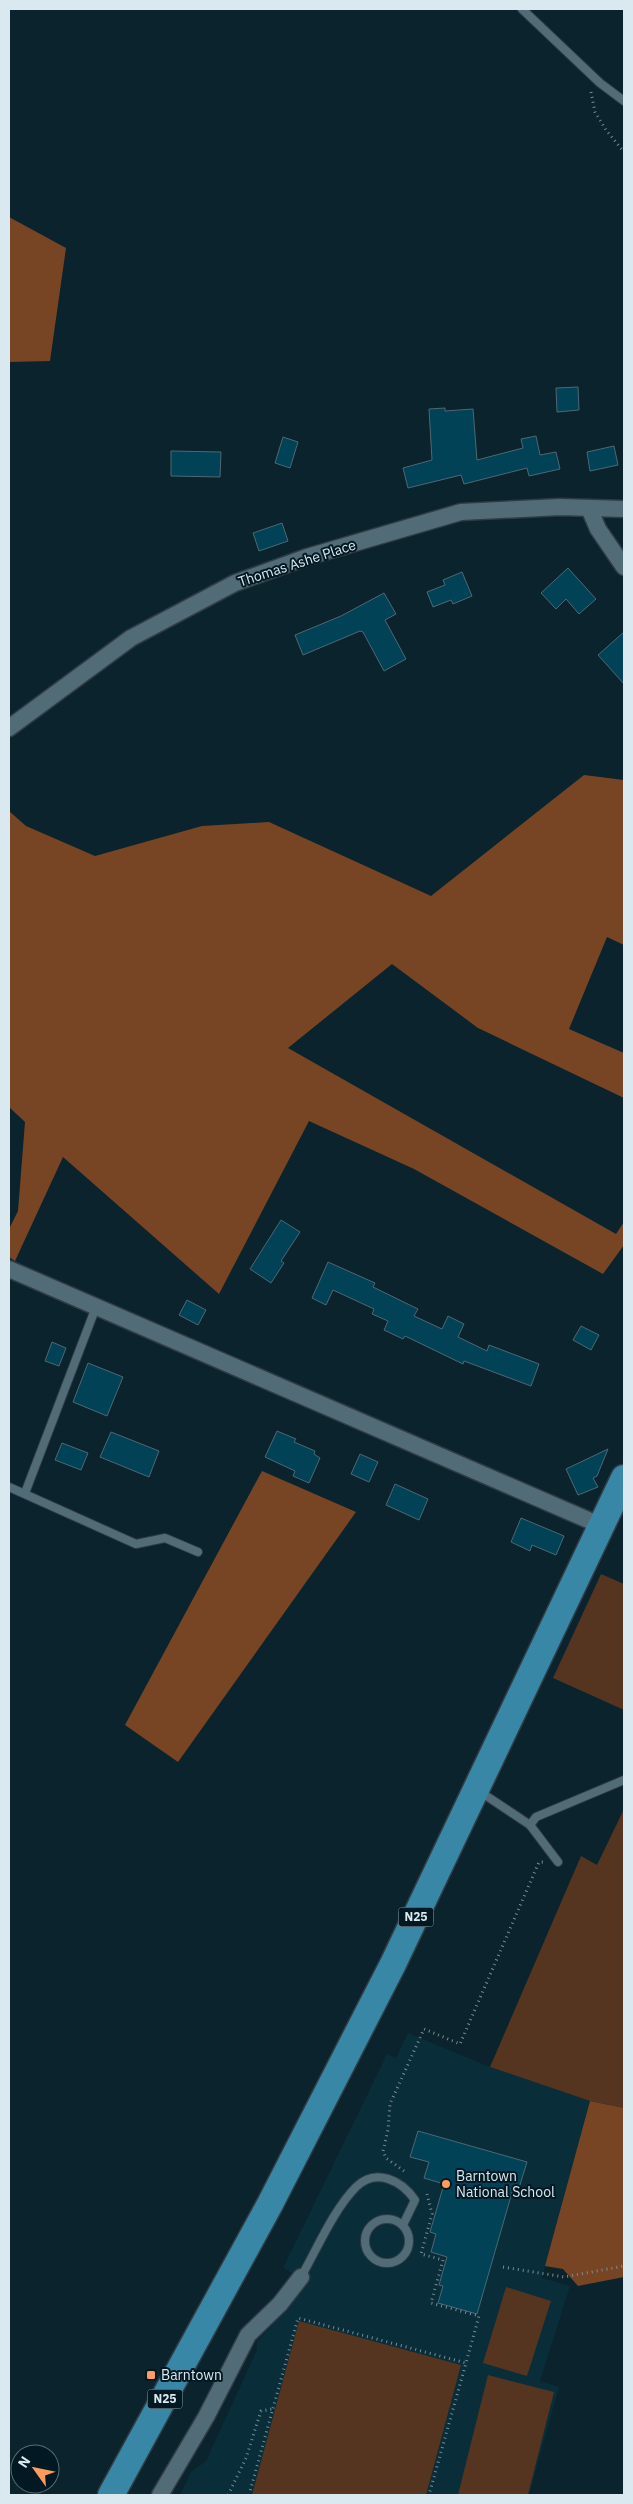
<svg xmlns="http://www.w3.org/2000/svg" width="633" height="2504" viewBox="0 0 633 2504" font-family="'IBM Plex Sans',sans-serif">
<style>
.built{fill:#0a2d3a}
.green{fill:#553420}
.forest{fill:#784524}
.building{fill:#024257;stroke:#4e6873}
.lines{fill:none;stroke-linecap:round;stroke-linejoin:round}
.service-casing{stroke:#303c45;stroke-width:10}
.minor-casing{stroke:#303c45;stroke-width:19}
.trunk-casing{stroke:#303c45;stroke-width:29}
.path{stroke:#7a8d95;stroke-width:3;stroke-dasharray:1 4;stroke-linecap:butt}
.service{stroke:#526c77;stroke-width:8}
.minor{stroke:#526c77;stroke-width:16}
.trunk{stroke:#3887a6;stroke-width:26}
.poi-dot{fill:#ff9b5b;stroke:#021923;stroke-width:2}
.labels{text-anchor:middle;stroke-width:4;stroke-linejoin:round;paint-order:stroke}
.shield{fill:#021923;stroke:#99aab2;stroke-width:1}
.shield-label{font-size:12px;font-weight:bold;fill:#dae8ef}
.street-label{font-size:14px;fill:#dae8ef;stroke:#021923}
.poi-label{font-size:14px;fill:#dae8ef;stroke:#021923;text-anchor:start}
</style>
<rect width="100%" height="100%" fill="#0a232d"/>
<polygon class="built" points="408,2033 490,2067 590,2101 542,2278 570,2286 540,2381 559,2387 529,2495 180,2495 191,2472 206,2461 257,2350 257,2341 288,2309 306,2281 283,2268 387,2054 396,2058"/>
<g class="green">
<polygon points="601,1574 624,1584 624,1710 553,1678"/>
<polygon points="624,1809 624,2108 590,2101 490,2067 581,1856 597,1865"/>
<polygon points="506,2287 551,2301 527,2376 483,2363"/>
<polygon points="299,2321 461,2365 426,2495 252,2495"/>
<polygon points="488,2375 554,2392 528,2495 458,2495"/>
</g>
<g class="forest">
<polygon points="9,217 66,248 50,361 9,362"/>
<polygon points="584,775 624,780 624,945 607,937 569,1029 624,1053 624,1098 478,1028 392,964 288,1048 616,1234 624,1222 624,1245 603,1274 414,1169 309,1121 219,1294 63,1157 15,1261 9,1257 9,1229 18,1211 25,1122 9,1107 9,811 26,826 95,856 202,826 269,822 431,896"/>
<polygon points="262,1471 356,1512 178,1762 125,1725"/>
<polygon points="590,2101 624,2108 624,2277 578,2286 563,2269 545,2266"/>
</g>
<g class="building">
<polygon points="578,387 579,410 557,412 556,388"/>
<polygon points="445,408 445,411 473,409 477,460 523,448 521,439 536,436 540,455 556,452 560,469 529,476 527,468 464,484 461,475 408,488 403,468 432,460 429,409"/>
<polygon points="283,437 298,442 290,468 275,463"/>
<polygon points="614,446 618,465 590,471 587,452"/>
<polygon points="171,451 221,452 220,477 171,476"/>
<polygon points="282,523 288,541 259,551 253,533"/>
<polygon points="568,568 596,599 579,614 566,599 556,609 541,593"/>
<polygon points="462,572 472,596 453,604 451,600 433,607 427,592 445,585 443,580"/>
<polygon points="384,593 396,614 385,620 406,659 384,671 363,632 360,631 303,655 295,635 341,616"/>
<polygon points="624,632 624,684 598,655"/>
<polygon points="281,1220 300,1232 281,1261 284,1263 271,1283 250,1269"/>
<polygon points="328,1262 375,1283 373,1287 418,1309 414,1316 442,1329 448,1316 464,1324 458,1337 487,1351 489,1345 539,1364 531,1386 464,1361 463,1364 405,1336 403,1339 384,1330 388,1321 372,1314 374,1309 333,1290 326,1305 312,1298"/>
<polygon points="187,1300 206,1310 198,1325 179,1315"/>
<polygon points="581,1326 599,1335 591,1350 573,1340"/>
<polygon points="52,1342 66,1348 59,1366 45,1361"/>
<polygon points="88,1363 123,1377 107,1416 73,1402"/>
<polygon points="277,1431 296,1439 294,1442 315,1451 314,1454 320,1458 309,1483 293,1476 295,1471 265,1457"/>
<polygon points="111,1432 159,1451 149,1477 100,1457"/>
<polygon points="62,1443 88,1453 81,1470 55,1460"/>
<polygon points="608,1449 597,1476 593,1478 598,1487 578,1495 566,1469"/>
<polygon points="360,1454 378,1462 369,1482 351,1474"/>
<polygon points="395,1484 428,1499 419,1520 386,1505"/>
<polygon points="521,1518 564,1536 556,1555 532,1545 530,1551 511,1542"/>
<polygon points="418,2131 527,2162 518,2191 513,2189 477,2314 438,2303 443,2286 439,2285 447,2257 431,2252 436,2234 430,2232 444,2184 424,2178 429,2162 410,2157"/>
</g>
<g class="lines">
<defs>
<g id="service">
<polyline points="522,9 600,83 624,101"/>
<polyline points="9,1487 136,1544 165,1538 198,1552"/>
<polyline points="25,1493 96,1307"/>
<polyline points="479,1791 530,1825 536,1817 624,1780"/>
<polyline points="530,1825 558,1862"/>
<circle cx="387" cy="2241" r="22"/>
<path d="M301 2277C317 2249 334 2209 356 2187 376 2167 402 2181 415 2200L403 2225"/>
</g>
<g id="minor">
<polyline points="589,508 598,529 624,567"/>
<polyline points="9,728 131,638 235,583 307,557 461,512 560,507 624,509"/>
<polyline points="9,1269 602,1526"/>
<polyline points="160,2495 206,2417 248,2335 280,2304 301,2277"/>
</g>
<polyline id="trunk" points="111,2495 270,2204 393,1964 624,1478"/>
</defs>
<use href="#service" class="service-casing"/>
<use href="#minor" class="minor-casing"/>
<use href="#trunk" class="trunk-casing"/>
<g class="path">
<polyline points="591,92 595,112 606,130 624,152"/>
<polyline points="404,2171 386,2158 383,2151 388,2130 390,2104 424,2029 460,2044 539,1862 543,1862"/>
<polyline points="427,2194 432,2214 421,2254 443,2260 431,2303 479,2316 466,2363"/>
<polyline points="503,2267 564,2277 624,2266"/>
<polyline points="228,2495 246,2458 261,2411 272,2409"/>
<polyline points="249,2495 298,2318 466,2363 429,2495"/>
</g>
<use href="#service" class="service"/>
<use href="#minor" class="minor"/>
<use href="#trunk" class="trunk"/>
</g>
<g class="poi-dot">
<circle cx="446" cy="2184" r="5"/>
<rect x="146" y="2370" width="10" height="10" rx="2.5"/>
</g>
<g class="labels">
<g class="shield">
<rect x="398.5" y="1907.5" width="35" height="19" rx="4"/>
<rect x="147.5" y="2389.5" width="35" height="19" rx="4"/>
</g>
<g class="shield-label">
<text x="416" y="1921">N25</text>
<text x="165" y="2403">N25</text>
</g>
<g class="street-label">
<text transform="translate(297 563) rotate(-18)" y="5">Thomas Ashe Place</text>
</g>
<g class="poi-label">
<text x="456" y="2181">Barntown<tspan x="456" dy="16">National School</tspan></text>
<text x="161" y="2380">Barntown</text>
</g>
</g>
<rect width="633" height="2504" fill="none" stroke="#dae8ef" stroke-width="20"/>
<g transform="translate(35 2469) rotate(303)"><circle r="24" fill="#021923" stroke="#586c75"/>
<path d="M0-4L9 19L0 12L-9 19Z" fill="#ff9b5b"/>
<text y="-8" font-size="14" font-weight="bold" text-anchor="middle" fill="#dae8ef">N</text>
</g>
</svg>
